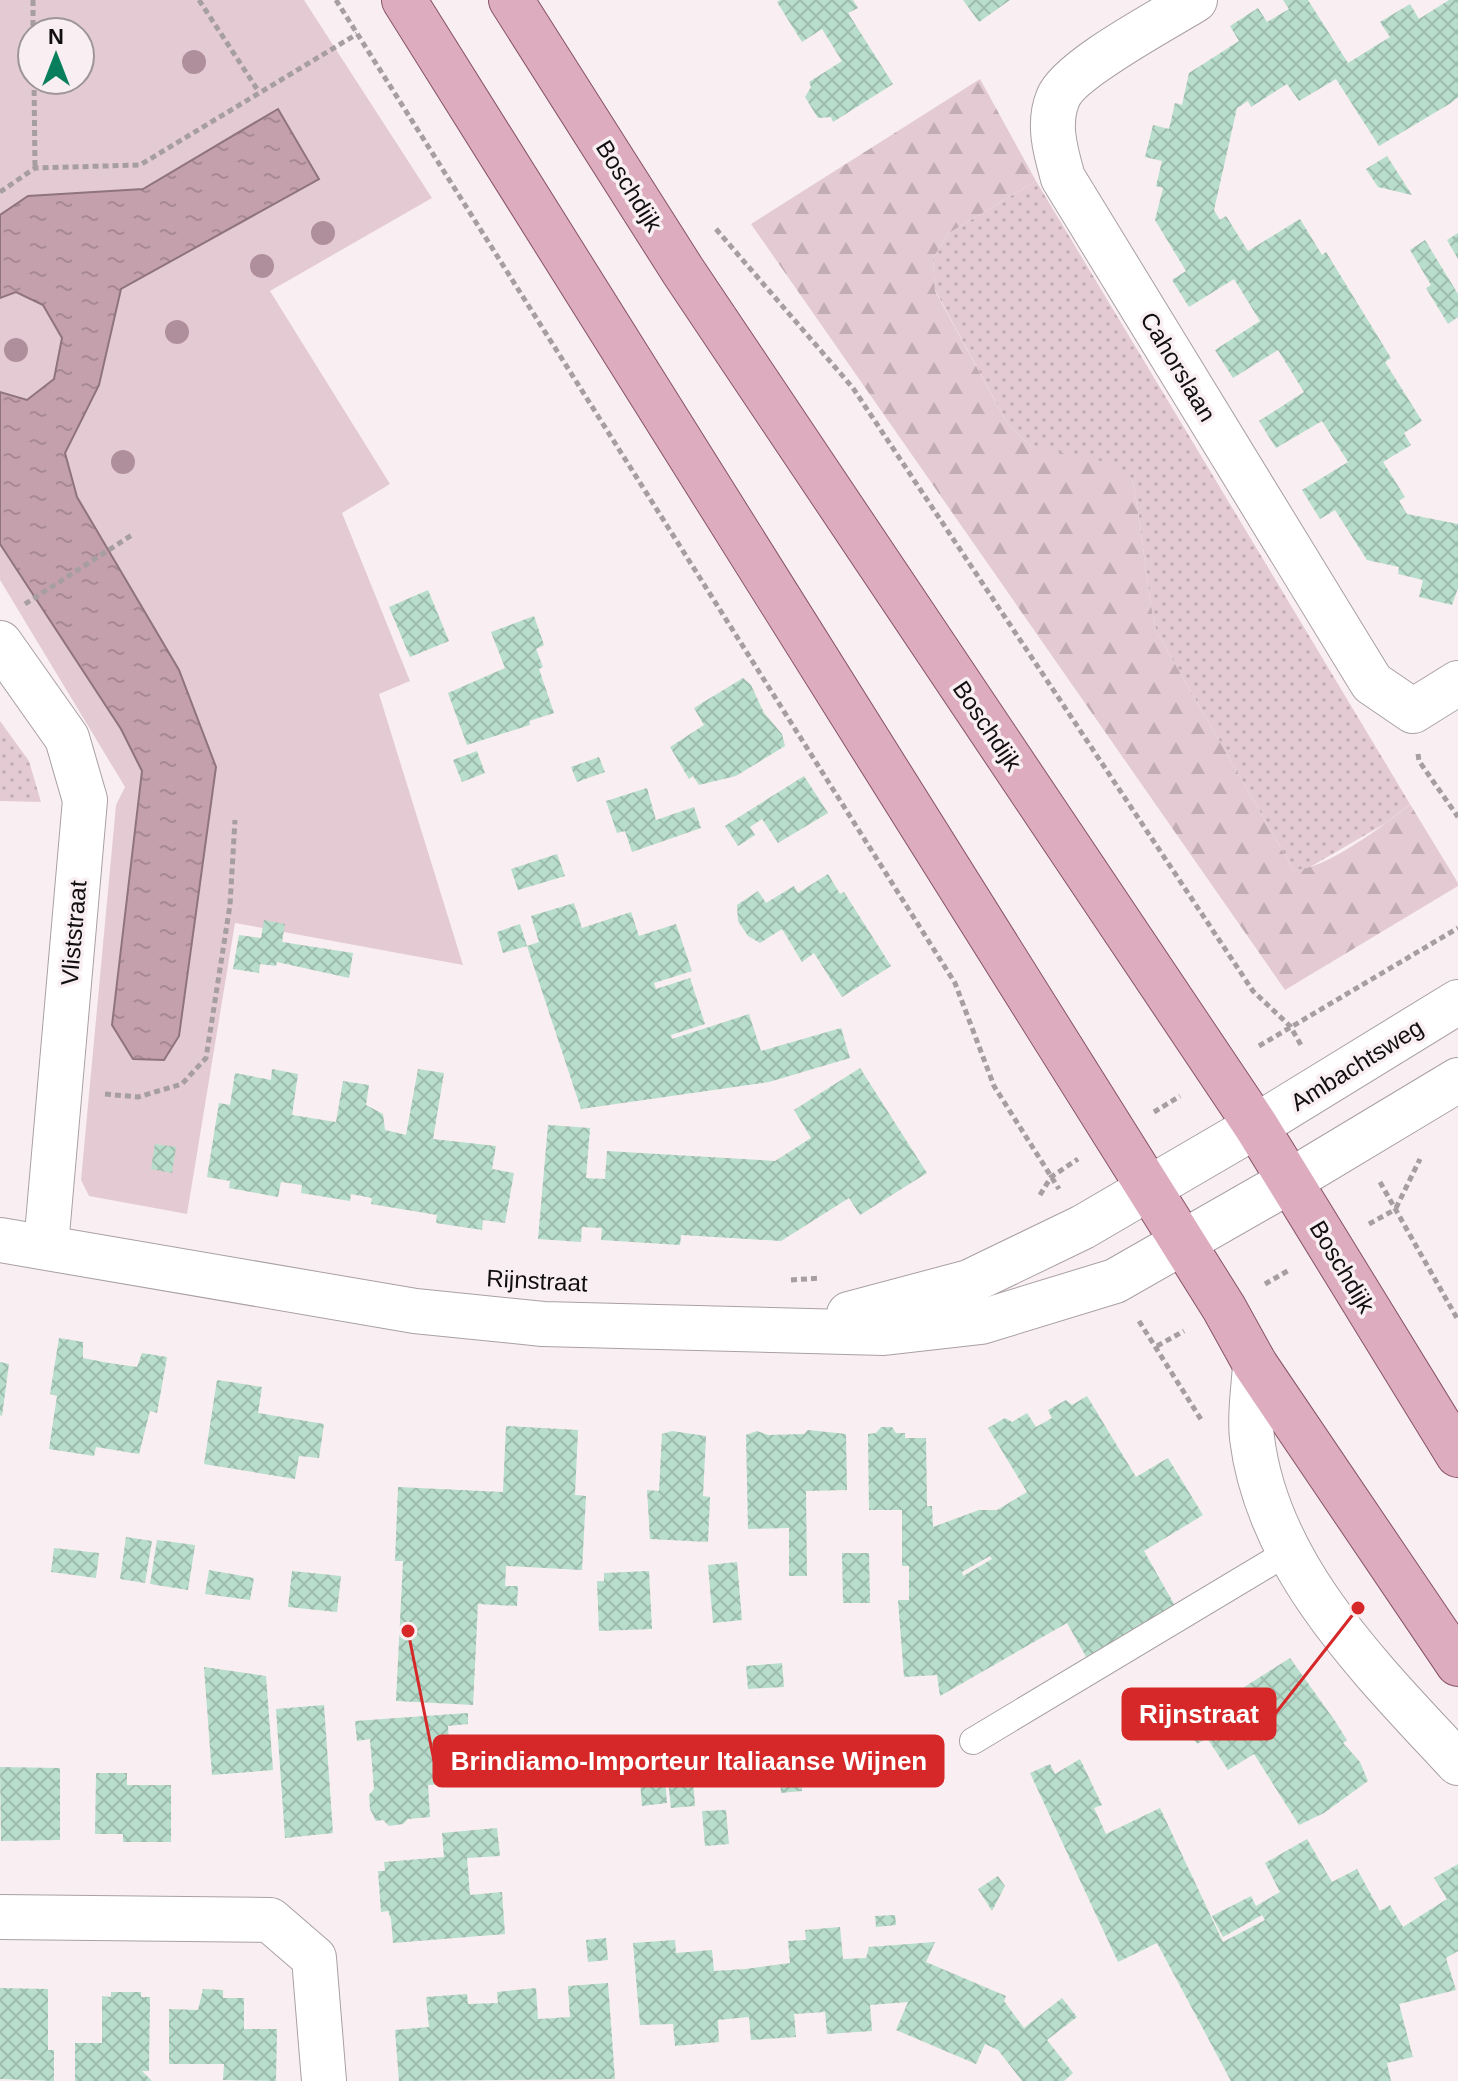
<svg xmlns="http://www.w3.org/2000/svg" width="1458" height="2081" viewBox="0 0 1458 2081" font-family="Arial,sans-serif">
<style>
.grass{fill:url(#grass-dots)}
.forest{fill:url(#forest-firs)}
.green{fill:#e4cbd3;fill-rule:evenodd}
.water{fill:url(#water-ripples);stroke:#8f747d;stroke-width:2}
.building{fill:url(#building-cross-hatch);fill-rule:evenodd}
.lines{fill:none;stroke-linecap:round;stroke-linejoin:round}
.lane-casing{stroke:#a9a0a3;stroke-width:28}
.street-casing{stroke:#a9a0a3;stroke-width:46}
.secondary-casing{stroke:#a9a0a3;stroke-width:46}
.primary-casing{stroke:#875366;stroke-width:46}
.path{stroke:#a69ea0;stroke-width:5;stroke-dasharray:6 4;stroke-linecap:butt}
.lane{stroke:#fff;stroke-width:26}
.street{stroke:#fff;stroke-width:44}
.secondary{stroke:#fff;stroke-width:44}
.primary{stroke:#ddadbf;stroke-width:44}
.tree{fill:#b08f9c}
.labels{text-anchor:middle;stroke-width:7;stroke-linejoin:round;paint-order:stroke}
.street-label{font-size:24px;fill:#120f10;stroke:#f9eff2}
.leader{fill:none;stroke:#d62828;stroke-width:3}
.callout-dot{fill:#d62828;stroke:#f9eff2;stroke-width:3}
.callout{fill:#d62828;stroke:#d62828;stroke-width:3}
.callout-label{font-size:26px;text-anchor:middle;font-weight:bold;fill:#fff}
</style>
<defs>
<pattern id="grass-dots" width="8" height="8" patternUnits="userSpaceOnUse" patternTransform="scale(2)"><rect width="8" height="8" fill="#e4cbd3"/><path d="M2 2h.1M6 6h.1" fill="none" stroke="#c3adb4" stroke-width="1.8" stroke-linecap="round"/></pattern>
<pattern id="forest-firs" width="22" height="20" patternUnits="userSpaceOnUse" patternTransform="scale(2)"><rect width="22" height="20" fill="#e4cbd3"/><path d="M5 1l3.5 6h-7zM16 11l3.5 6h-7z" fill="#c3adb4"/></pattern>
<pattern id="water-ripples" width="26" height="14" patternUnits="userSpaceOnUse" patternTransform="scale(2)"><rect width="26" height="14" fill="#c4a0ac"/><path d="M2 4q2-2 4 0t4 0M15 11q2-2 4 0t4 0" fill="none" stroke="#a78993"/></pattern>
<pattern id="building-cross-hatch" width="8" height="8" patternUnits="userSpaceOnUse" patternTransform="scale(2)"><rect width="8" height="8" fill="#b8ddcc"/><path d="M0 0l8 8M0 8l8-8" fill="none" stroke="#9dbcae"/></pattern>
</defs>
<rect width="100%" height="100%" fill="#f9eff2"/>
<g class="grass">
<path d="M1036 181 1410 804 1386 823 1303 871 1293 869 1156 631C1145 580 1143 529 1132 479L1032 447 1009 426 935 290 933 258 949 233Z"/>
<polygon points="0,721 29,761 41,802 0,801"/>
</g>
<path class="forest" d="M980 79 1036 181 949 233 933 258 935 291 1009 426 1032 447 1110 463 1132 479C1143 529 1145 580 1156 631L1293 869C1320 874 1389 822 1410 804L1458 883V886L1285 990 751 224Z"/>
<path class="green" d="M0 0H304L432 198 270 291 390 484 342 513 410 681 379 694 463 965 235 923 187 1214 89 1196 81 1180 116 805 125 787 0 580ZM32 32H80V80H32Z"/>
<polygon class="water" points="278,109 319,179 121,289 99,385 65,453 77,497 179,670 216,767 179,1036 164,1060 133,1059 112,1025 142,771 121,729 0,544 0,392 27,400 54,379 62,338 43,305 16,292 0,298 0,215 28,196 143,189"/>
<g class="building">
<polygon points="780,0 853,0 858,8 848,13 893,84 833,122 831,117 818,118 805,97 811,87 809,82 842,61 822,29 802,42 777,2"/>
<polygon points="963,0 1010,0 979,22"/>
<polygon points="1283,0 1308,0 1348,63 1390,37 1380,22 1410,4 1419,19 1449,0 1458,0 1458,97 1451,103 1379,146 1336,79 1299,101 1287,84 1251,107 1248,101 1237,108 1214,210 1220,220 1226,216 1248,251 1300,219 1322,255 1326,252 1391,358 1385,362 1422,421 1404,433 1411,445 1383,462 1405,497 1399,501 1407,514 1458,524 1458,588 1452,605 1419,597 1423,580 1398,574 1399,567 1367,560 1335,510 1320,519 1302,490 1348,462 1322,421 1276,448 1259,421 1304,392 1278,350 1233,378 1215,350 1260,321 1234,279 1189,307 1172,280 1186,271 1155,220 1163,188 1156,186 1162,161 1145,157 1153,125 1169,129 1175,103 1182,105 1189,73 1239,41 1230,26 1258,8 1267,22 1289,9"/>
<polygon points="1387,156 1412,195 1378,187 1366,169"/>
<polygon points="1458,233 1458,259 1447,240"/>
<polygon points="1425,240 1458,294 1458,317 1448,324 1426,288 1431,285 1410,250"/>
<polygon points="428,590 449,641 410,657 389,607"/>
<polygon points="534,616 544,645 536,649 543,667 539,669 554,713 529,721 530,725 467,745 448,693 505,668 491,632"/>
<polygon points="743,678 751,685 764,713 782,734 785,746 736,776 699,785 693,776 689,779 670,747 704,725 694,708"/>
<polygon points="477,751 485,773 462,782 453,760"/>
<polygon points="599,757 605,772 577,782 571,767"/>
<polygon points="804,776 828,813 778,843 762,819 750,827 755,835 738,846 725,826"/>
<polygon points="647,788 656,820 694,807 701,828 632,852 625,831 617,833 606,801"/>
<polygon points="557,854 565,876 518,890 511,869"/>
<polygon points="828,874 840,894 844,892 891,966 842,997 814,953 802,962 782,929 760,943 748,936 738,921 737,905 758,891 766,903 794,886 798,893"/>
<polygon points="574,903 582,928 631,912 639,936 676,924 692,971 654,983 656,989 690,978 705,1024 671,1035 672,1039 749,1014 761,1051 841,1028 850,1058 769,1082 581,1109 527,946 539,942 531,916"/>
<polygon points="264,920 285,924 282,942 353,953 349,978 277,962 276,966 260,964 259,973 233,969 239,935 261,938"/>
<polygon points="520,924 527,946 503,953 497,932"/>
<polygon points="860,1068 927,1173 860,1215 849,1198 781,1241 681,1235 680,1245 601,1240 602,1228 582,1227 581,1242 538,1239 548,1125 590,1128 586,1178 605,1179 607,1151 775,1161 811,1138 794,1110"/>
<polygon points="272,1069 298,1074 292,1115 336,1122 343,1081 369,1085 366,1105 383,1114 385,1130 406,1135 418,1069 444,1073 433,1139 496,1146 492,1169 514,1173 505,1223 483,1220 482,1230 436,1223 437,1215 371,1204 372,1198 351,1194 350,1201 301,1193 302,1185 281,1182 278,1197 229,1188 230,1181 207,1177 219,1103 230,1105 235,1073 271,1080"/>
<polygon points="155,1144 176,1147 172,1173 151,1169"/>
<polygon points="59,1338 83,1342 83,1358 109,1363 137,1367 142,1353 167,1357 157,1413 150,1411 139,1454 96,1447 94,1456 49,1449 57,1396 50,1394"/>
<polygon points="0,1362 9,1364 2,1416 0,1415"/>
<polygon points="217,1380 262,1387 258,1413 324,1424 319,1458 299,1456 295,1479 204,1464"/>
<path d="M1087 1396 1136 1477 1168 1458 1203 1515 1144 1551 1178 1611 1089 1662 1067 1623 940 1696 937 1675 904 1677 898 1600H909V1566H902V1510H869L868 1434 876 1433 881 1427H892L896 1433H905V1438H926L927 1506H932L933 1527 979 1510H997L1027 1492 988 1428 1005 1418 1012 1422 1027 1413 1036 1427 1052 1418 1048 1410 1066 1400 1072 1405ZM990 1556 992 1559 963 1576 962 1572Z"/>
<polygon points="506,1426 578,1430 575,1495 586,1496 582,1570 506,1566 505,1586 518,1586 517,1606 478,1604 473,1705 396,1701 403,1561 395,1561 398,1487 503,1492"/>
<polygon points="808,1430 846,1434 847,1490 806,1491 807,1576 789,1576 789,1528 748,1529 746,1435 757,1431 768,1435 804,1434"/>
<polygon points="672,1431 706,1436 703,1496 710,1497 708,1542 650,1539 647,1490 659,1491 662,1434"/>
<polygon points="126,1537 152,1541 145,1583 120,1579"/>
<polygon points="157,1540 195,1545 188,1590 150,1584"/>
<polygon points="54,1548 99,1553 96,1578 51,1572"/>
<polygon points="842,1553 869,1553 870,1603 843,1603"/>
<polygon points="737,1562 742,1620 713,1623 708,1565"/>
<polygon points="209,1570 254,1578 250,1600 205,1594"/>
<polygon points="292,1571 341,1576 337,1612 288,1607"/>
<polygon points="649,1571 652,1629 599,1631 597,1581 604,1581 604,1573"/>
<polygon points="1290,1658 1335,1721 1347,1740 1343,1743 1360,1762 1368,1781 1324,1813 1299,1825 1254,1754 1228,1770 1207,1738 1197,1744 1184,1725"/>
<polygon points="782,1663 784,1687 748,1689 746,1666"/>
<polygon points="204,1667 266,1676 273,1770 212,1775"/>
<polygon points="324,1705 333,1833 285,1838 276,1709"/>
<polygon points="468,1713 468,1724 448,1726 451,1774 443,1784 428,1785 430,1817 408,1819 403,1824 389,1826 383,1820 376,1821 370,1809 369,1795 374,1789 370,1739 357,1741 355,1721"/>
<polygon points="1080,1759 1102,1805 1094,1808 1106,1834 1160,1808 1223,1942 1265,1920 1262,1915 1223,1937 1212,1916 1251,1896 1256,1906 1280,1892 1265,1863 1307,1839 1332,1882 1357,1869 1380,1911 1390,1905 1403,1927 1447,1899 1434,1878 1458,1864 1458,1951 1446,1958 1456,1990 1399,2004 1413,2057 1387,2063 1391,2081 1231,2081 1157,1943 1118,1962 1030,1773 1050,1764 1055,1774"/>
<polygon points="800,1765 802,1791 781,1793 779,1767"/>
<polygon points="664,1766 667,1803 642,1806 639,1768"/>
<polygon points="0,1767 60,1768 60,1840 1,1841"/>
<polygon points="96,1773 127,1773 127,1785 171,1785 171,1842 123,1842 123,1834 95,1834"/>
<polygon points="693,1778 695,1806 671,1808 668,1780"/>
<polygon points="726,1810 729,1844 705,1846 702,1811"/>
<polygon points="497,1828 500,1856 467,1858 470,1895 502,1892 505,1934 393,1943 391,1919 388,1911 381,1912 378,1871 385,1871 384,1862 444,1857 442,1833"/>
<polygon points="998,1876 1005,1886 992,1911 978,1889"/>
<polygon points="895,1915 896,1925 876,1927 875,1916"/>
<polygon points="840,1927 843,1959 866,1958 869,1947 935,1942 926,1962 1006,1996 1004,2001 1024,2028 1062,1998 1077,2017 1047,2040 1073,2073 1064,2081 1022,2081 998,2050 985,2044 976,2064 896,2030 908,2002 870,2005 872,2031 827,2034 825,2012 794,2014 796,2037 751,2040 749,2017 718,2020 719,2042 675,2046 673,2024 640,2025 633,1943 675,1940 676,1953 712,1950 714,1971 745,1969 790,1963 788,1941 806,1940 805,1930"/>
<polygon points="606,1938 608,1960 588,1962 586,1940"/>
<polygon points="608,1983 615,2079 399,2081 395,2030 429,2027 426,1997 467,1994 468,2004 498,2003 497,1992 536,1988 538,2019 570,2017 568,1986"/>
<polygon points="0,1988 48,1989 48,2050 54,2050 54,2081 0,2079"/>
<polygon points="203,1989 223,1990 223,1998 244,1998 244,2029 277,2029 276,2081 223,2080 224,2064 169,2064 169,2009 198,2010"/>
<polygon points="111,1992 141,1992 141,1997 150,1997 149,2071 142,2071 152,2081 75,2081 75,2043 102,2043 102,1996 111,1997"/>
</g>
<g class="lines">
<defs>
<polyline id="lane" points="973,1741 1288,1552"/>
<g id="street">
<path d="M1195 0C1165 19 1069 69 1058 98 1047 124 1056 153 1063 178L1372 683 1413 711 1458 683"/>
<polyline points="0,643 67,738 85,800 46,1246"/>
<polyline points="1256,1126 1458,1002"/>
<polyline points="1290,1181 1458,1080"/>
<path d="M1255 1364C1254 1388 1249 1414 1252 1438 1268 1569 1373 1671 1458 1763"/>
<polyline points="0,1917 270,1920 314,1958 324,2081"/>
</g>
<g id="secondary">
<polyline points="0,1240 415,1311 543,1324 884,1333 981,1322 1115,1281 1290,1181"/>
<polyline points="849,1314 969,1282 1083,1227 1256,1126"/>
</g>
<g id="primary">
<polyline points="404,0 1224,1308 1255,1364 1458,1664"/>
<polyline points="511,0 683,271 1256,1126 1458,1455"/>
</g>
</defs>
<use href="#lane" class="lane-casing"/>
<use href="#street" class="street-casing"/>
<use href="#secondary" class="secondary-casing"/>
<use href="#primary" class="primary-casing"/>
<g class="path">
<polyline points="33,0 33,32"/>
<polyline points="199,0 259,92"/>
<polyline points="336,0 955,983 994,1086 1059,1189"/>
<polyline points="34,80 35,168"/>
<polyline points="0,192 35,168 140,165 357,34"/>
<polyline points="716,229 853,388 1253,991 1290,1026 1301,1045"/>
<polyline points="25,604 132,535"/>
<polyline points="1418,754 1419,761 1458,817"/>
<polyline points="1259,1046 1458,928"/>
<polyline points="105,1094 138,1097 182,1084 206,1058 230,905 235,820"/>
<polyline points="1154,1112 1180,1096"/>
<polyline points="1380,1182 1458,1320"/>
<polyline points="1040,1195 1051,1177 1078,1159"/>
<polyline points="1396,1208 1420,1159"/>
<polyline points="1369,1224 1396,1209"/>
<polyline points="791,1280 821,1278"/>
<polyline points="1265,1284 1291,1269"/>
<polyline points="1139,1321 1202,1421"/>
<polyline points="1157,1346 1184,1331"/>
</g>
<use href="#lane" class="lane"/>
<use href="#street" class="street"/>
<use href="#secondary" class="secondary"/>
<use href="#primary" class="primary"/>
</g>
<g class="tree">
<circle cx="194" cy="62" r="12"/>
<circle cx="323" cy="233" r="12"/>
<circle cx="262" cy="266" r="12"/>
<circle cx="177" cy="332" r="12"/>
<circle cx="16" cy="350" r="12"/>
<circle cx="123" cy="462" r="12"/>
</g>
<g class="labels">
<g class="street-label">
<text transform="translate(629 186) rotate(58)" y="8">Boschdijk</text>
<text transform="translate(1178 367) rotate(59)" y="8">Cahorslaan</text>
<text transform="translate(987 726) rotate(56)" y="8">Boschdijk</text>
<text transform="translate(74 933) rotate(-85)" y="8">Vliststraat</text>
<text transform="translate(1357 1065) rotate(-32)" y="8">Ambachtsweg</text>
<text transform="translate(1342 1267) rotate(59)" y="8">Boschdijk</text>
<text transform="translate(537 1281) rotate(3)" y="8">Rijnstraat</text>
</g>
</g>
<path class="leader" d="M1358 1608L1275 1714M408 1631L434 1761"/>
<g class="callout-dot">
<circle cx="1358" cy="1608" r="8"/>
<circle cx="408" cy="1631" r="8"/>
</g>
<g class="callout">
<rect x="1123" y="1689" width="152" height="50" rx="8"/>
<rect x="434" y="1736" width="509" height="50" rx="8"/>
</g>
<g class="callout-label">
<text x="1199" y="1723">Rijnstraat</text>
<text x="689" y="1770">Brindiamo-Importeur Italiaanse Wijnen</text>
</g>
<g transform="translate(56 56)"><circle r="38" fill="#f9eff2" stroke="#9d9598" stroke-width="2"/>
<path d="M0-6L14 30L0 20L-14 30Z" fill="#087e5c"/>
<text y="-12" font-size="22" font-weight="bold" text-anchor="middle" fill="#120f10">N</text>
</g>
</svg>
